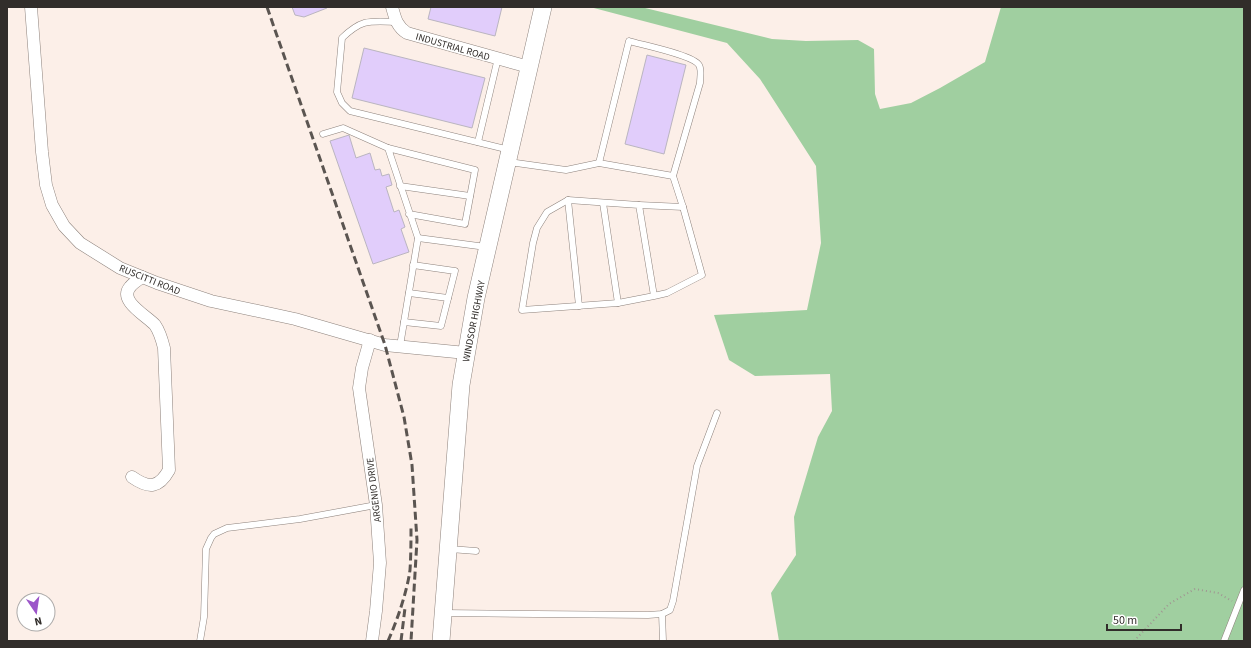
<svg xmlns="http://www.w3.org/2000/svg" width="1251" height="648" viewBox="0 0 1251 648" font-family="'Source Sans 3',sans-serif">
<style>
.forest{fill:#a0cfa0}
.building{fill:#e1cdfb;stroke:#bab5c0}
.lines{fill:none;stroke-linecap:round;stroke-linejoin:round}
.lane-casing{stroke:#8d827c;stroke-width:7}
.street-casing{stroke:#8d827c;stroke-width:13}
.secondary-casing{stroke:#8d827c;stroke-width:18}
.path{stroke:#a09792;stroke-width:2;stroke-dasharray:1 3;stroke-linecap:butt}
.lane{stroke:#fff;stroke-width:6}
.street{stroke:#fff;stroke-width:12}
.secondary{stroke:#fff;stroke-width:17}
.rail{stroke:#5b5551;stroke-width:3;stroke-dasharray:8 4;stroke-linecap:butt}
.labels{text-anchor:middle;stroke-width:3;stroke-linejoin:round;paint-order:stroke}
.street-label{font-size:10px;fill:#312d2a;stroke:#fff}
</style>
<rect width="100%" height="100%" fill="#fcefe8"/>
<polygon class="forest" points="590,7 641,7 772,39 806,41 858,40 874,49 875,94 880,109 911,103 940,88 985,62 1001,7 1244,7 1244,641 779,641 771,593 796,555 794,517 818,437 832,411 830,374 755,376 729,360 714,315 807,310 821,243 816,166 760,79 727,43"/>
<g class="building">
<polygon points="292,7 327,7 327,8 304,17 295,15"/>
<polygon points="431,7 502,7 495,36 428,19"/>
<polygon points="364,48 485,78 472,128 352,98"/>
<polygon points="647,55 686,65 664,154 625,144"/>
<polygon points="349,135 356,158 370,153 375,170 380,169 382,176 389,174 392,185 386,187 394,212 399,210 405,227 401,229 409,252 373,264 330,141"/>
</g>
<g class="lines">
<defs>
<g id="lane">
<path d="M396 22C369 21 362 19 342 38L337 92 342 103 350 111 510 150"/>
<polyline points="323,134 343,128 388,148"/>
<polyline points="478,142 498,58"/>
<polyline points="509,162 566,170 599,163 673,176 683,207 702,275 667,293 654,296 618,303 522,310 533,243 537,228 547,212 568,200 639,205 654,296"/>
<path d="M599 163 629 41C642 45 693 55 699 65 702 70 700 77 700 83L673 176"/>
<polyline points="400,186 470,196"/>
<polyline points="568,200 579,306"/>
<polyline points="603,203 618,303"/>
<polyline points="639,205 683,207"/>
<polyline points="409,214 465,224 475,170 388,148 418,238"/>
<polyline points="409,293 448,298"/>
<polyline points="404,322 441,326 455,271 413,265"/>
<polyline points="400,346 418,238 486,247"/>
<polyline points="450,549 476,551"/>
<polyline points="444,613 648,615 662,614 670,610 673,601 697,466 717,413"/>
<polyline points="662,614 663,641"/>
<polyline points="200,641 204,617 206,549 211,538 214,534 227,528 300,519 376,505"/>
<polyline points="1224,641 1244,590"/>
</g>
<g id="street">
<polyline points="31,7 42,152 46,185 52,205 64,226 80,243 120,268 157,283 211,301 295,319 385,345 466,353"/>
<path d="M392 7C395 18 397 27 407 33L529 67"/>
<polyline points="370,340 362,368 359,388 376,505 380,563 376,611 372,641"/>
<path d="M132 477C149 489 159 488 169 470L164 348C162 340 160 332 155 325 147 316 118 301 130 287 133 283 138 280 142 277"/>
</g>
<polyline id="secondary" points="441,641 461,385 476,298 543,7"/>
</defs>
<use href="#lane" class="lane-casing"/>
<use href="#street" class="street-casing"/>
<use href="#secondary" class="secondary-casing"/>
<polyline class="path" points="1134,641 1169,604 1195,589 1218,593 1232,601"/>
<use href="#lane" class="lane"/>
<use href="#street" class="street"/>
<use href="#secondary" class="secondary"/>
<g class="rail">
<polyline points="267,7 385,345 404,417 412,465 417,540 411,641"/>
<path d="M388 641C397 621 407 592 410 570 411 555 411 540 411 526"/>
<polyline points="401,641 405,608"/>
</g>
</g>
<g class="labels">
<g class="street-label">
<text transform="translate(453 46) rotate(16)" y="4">INDUSTRIAL ROAD</text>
<text transform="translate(150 279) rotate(22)" y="4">RUSCITTI ROAD</text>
<text transform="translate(473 321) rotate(-79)" y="4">WINDSOR HIGHWAY</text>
<text transform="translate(373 490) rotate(-97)" y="4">ARGENIO DRIVE</text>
</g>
</g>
<rect width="1251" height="648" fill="none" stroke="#312d2a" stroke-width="16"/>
<g transform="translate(36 612) rotate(167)"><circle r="19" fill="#ffffff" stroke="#adabaa"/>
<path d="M0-3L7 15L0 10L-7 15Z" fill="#9c55c9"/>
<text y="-6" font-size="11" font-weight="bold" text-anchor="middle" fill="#312d2a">N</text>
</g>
<path d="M1107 624v6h74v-6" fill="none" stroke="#312d2a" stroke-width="2"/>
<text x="1113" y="624" font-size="12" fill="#312d2a" stroke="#ffffff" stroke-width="3" paint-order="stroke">50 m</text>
</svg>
